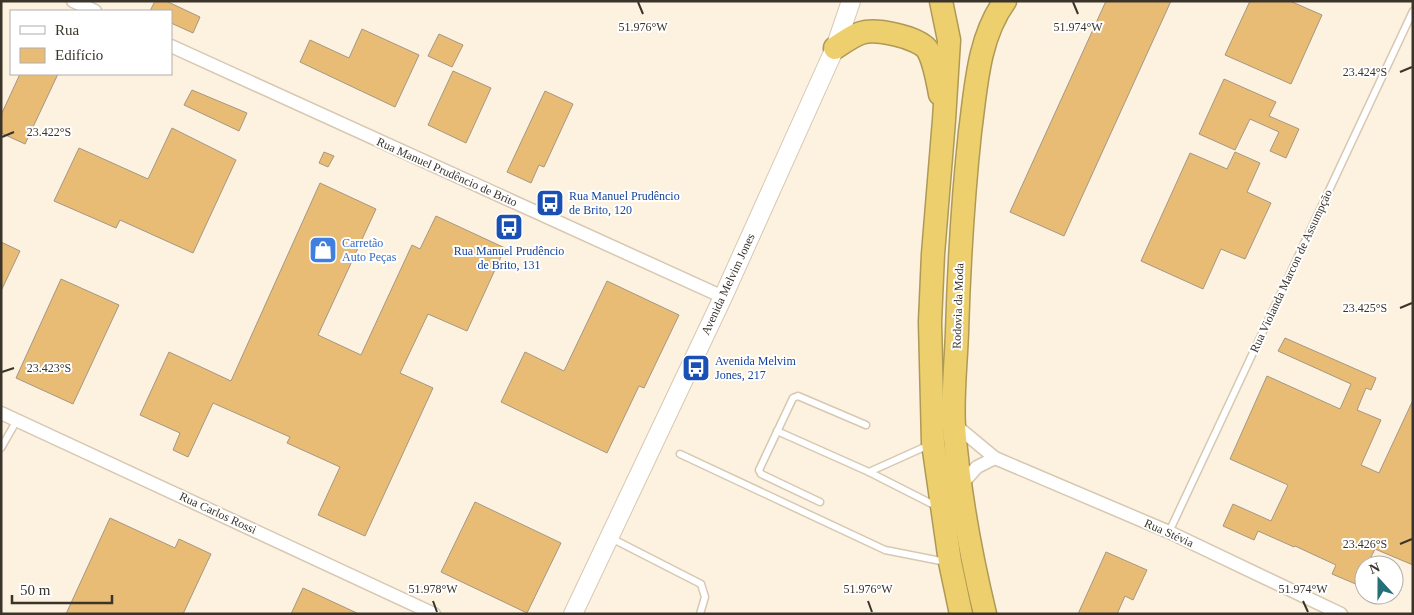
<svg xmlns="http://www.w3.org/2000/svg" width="1414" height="615" viewBox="0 0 1414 615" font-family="'Times New Roman',serif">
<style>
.building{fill:#e9bc76;stroke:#a59782}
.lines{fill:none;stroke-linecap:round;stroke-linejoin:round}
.lane-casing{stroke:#d7c8b2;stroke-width:9}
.street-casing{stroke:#d7c8b2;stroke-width:15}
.secondary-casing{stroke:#d7c8b2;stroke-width:20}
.highway-casing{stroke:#ae9956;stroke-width:25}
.lane{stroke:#fff;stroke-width:6}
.street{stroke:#fff;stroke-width:12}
.secondary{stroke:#fff;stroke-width:18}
.highway{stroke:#edd06d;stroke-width:22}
.ticks{fill:none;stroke:#3a342b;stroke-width:2}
.labels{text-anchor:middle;stroke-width:4;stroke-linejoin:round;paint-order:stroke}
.street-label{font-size:12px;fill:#3a342b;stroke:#fff}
.transit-label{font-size:12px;fill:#164399;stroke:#fff;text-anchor:start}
.shop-label{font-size:12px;fill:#366cbe;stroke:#fff;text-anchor:start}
.ticks-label{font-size:12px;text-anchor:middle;fill:#3a342b;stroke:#fff;stroke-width:4;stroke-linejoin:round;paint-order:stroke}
</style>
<rect width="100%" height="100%" fill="#fdf1df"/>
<g class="building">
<polygon points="155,1 166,1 200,17 193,33 171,23 171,11 150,11"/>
<polygon points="1106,1 1171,1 1064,236 1010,212"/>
<polygon points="1250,1 1290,1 1322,15 1291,84 1225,55"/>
<polygon points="362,29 419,55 395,107 300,62 310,40 349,58"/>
<polygon points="439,34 463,45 452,67 428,56"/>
<polygon points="453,71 491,88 466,143 428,125"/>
<polygon points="20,74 58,74 25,144 1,133 1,115"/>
<polygon points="1224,79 1276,102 1269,116 1299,129 1286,158 1270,151 1279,132 1250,119 1235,150 1199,134"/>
<polygon points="192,90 247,113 239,131 184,105"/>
<polygon points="545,91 573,104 544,167 539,165 531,183 507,172"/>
<polygon points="172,128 236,160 193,253 120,220 116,228 54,201 79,148 148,179"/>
<polygon points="324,152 334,156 328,167 319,163"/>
<polygon points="1235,152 1260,163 1247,192 1271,203 1245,259 1221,249 1203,289 1141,261 1190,153 1227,169"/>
<polygon points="320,183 376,209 318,335 361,355 412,245 420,249 436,216 505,248 467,331 428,314 400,373 433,388 365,536 318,515 340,467 287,443 290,437 213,403 188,457 173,450 180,433 140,415 169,352 231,381"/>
<polygon points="1,242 20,251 1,291"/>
<polygon points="61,279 119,305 73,404 16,378"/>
<polygon points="607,281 679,315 644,388 639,386 607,453 501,402 525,352 564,371"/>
<polygon points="1285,338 1376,378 1371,390 1366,388 1357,410 1381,420 1361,465 1379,473 1413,400 1413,565 1375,549 1367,565 1364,565 1364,572 1358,585 1332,574 1336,565 1295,546 1294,547 1258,531 1254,540 1223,526 1233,504 1271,521 1288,485 1230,459 1267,376 1340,409 1351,384 1278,351"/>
<polygon points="475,502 561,543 527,613 441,572"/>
<polygon points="110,518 175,548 179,539 211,554 183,614 66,614"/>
<polygon points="1106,552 1147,570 1133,600 1125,596 1117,614 1078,614"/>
<polygon points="303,588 359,614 291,614"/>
</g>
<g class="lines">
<defs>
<g id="lane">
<polyline points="777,431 869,472 936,506"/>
<polyline points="1,448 17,420"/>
<polyline points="680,454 885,550 946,562"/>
<polyline points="869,472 929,445"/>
<polyline points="820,502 761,474 759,470 793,398 798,396 866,425"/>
<polyline points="1169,532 1413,11"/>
<polyline points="609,537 701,584 705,597 700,614"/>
</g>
<g id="street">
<polyline points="73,1 95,11"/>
<polyline points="171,46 723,297"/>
<polyline points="1,413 434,614"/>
<polyline points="954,424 995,458 1169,532 1341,614"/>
<polyline points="959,487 977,467 995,458"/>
</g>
<polyline id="secondary" points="573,614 723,297 835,48 851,1"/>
<g id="highway">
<polyline points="941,1 949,40 944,120 933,254 930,322 933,443 950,562 961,614"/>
<path d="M835 48C843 43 852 36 861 33 876 28 917 37 927 49 933 58 938 83 940 94"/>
<path d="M985 614C970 552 959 491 954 427 952 396 956 363 957 332 959 265 963 198 970 132 976 88 978 38 1005 1"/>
</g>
</defs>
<use href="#lane" class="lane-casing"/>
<use href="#street" class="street-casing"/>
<use href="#secondary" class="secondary-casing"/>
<use href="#highway" class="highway-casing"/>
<use href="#lane" class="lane"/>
<use href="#street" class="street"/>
<use href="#secondary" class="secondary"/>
<use href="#highway" class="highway"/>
</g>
<path class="ticks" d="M638 2 643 14M1073 2 1078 14M1400 72 1412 67M2 137 14 132M1400 308 1412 303M2 372 14 368M1400 544 1412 539M433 601 437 612M868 601 872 612M1303 601 1308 612"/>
<defs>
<symbol id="bus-square" viewBox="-11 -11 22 22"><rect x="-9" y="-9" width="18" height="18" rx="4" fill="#1a4fb4" stroke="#fff"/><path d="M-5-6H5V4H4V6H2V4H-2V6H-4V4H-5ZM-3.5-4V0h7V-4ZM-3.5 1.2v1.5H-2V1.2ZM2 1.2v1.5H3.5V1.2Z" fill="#fff"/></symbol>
<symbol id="shop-square" viewBox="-11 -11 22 22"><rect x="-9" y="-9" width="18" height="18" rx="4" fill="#3f7fe0" stroke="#fff"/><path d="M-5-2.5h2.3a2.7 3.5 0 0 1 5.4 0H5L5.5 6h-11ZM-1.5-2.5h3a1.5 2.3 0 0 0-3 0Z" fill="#fff"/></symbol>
</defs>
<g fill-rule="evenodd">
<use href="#bus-square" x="534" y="187" width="32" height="32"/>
<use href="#bus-square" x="493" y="211" width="32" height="32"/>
<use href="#shop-square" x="307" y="234" width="32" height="32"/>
<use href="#bus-square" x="680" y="352" width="32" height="32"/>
</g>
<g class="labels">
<g class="street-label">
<text transform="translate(447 172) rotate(24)" y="4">Rua Manuel Prudêncio de Brito</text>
<text transform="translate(1291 271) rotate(-65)" y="4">Rua Violanda Marcon de Assumpção</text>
<text transform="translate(728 284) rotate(-65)" y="4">Avenida Melvim Jones</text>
<text transform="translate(958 306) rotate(-88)" y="4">Rodovia da Moda</text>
<text transform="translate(218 513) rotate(25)" y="4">Rua Carlos Rossi</text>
<text transform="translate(1169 533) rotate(24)" y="4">Rua Stévia</text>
</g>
<g class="transit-label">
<text x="569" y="200">Rua Manuel Prudêncio<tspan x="569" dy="14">de Brito, 120</tspan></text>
<text x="509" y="255" text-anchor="middle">Rua Manuel Prudêncio<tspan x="509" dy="14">de Brito, 131</tspan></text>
<text x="715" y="365">Avenida Melvim<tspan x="715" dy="14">Jones, 217</tspan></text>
</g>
<g class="shop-label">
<text x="342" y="247">Carretão<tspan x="342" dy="14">Auto Peças</tspan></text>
</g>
</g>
<g class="ticks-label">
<text x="643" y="31">51.976°W</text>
<text x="1078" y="31">51.974°W</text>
<text x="1365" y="76">23.424°S</text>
<text x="49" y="136">23.422°S</text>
<text x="1365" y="312">23.425°S</text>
<text x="49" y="372">23.423°S</text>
<text x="1365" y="548">23.426°S</text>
<text x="433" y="593">51.978°W</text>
<text x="868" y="593">51.976°W</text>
<text x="1303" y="593">51.974°W</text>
</g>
<rect width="1414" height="615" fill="none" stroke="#3a342b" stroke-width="5"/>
<rect x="10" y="10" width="162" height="65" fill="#ffffff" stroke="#b0aeaa"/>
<rect x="20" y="26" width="25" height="8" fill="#ffffff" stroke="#b0aeaa"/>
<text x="55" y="35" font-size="15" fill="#3a342b">Rua</text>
<rect x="20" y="48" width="25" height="15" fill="#e9bc76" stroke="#b0aeaa"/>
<text x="55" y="60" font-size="15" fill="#3a342b">Edifício</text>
<g transform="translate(1379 580) rotate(339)"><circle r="24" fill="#ffffff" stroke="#b0aeaa"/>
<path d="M0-4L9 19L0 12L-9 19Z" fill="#256f77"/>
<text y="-8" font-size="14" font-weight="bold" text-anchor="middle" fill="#3a342b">N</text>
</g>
<path d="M12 595v8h100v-8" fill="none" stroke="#3a342b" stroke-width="2.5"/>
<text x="20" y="595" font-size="15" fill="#3a342b" stroke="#ffffff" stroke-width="4" paint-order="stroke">50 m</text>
</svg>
